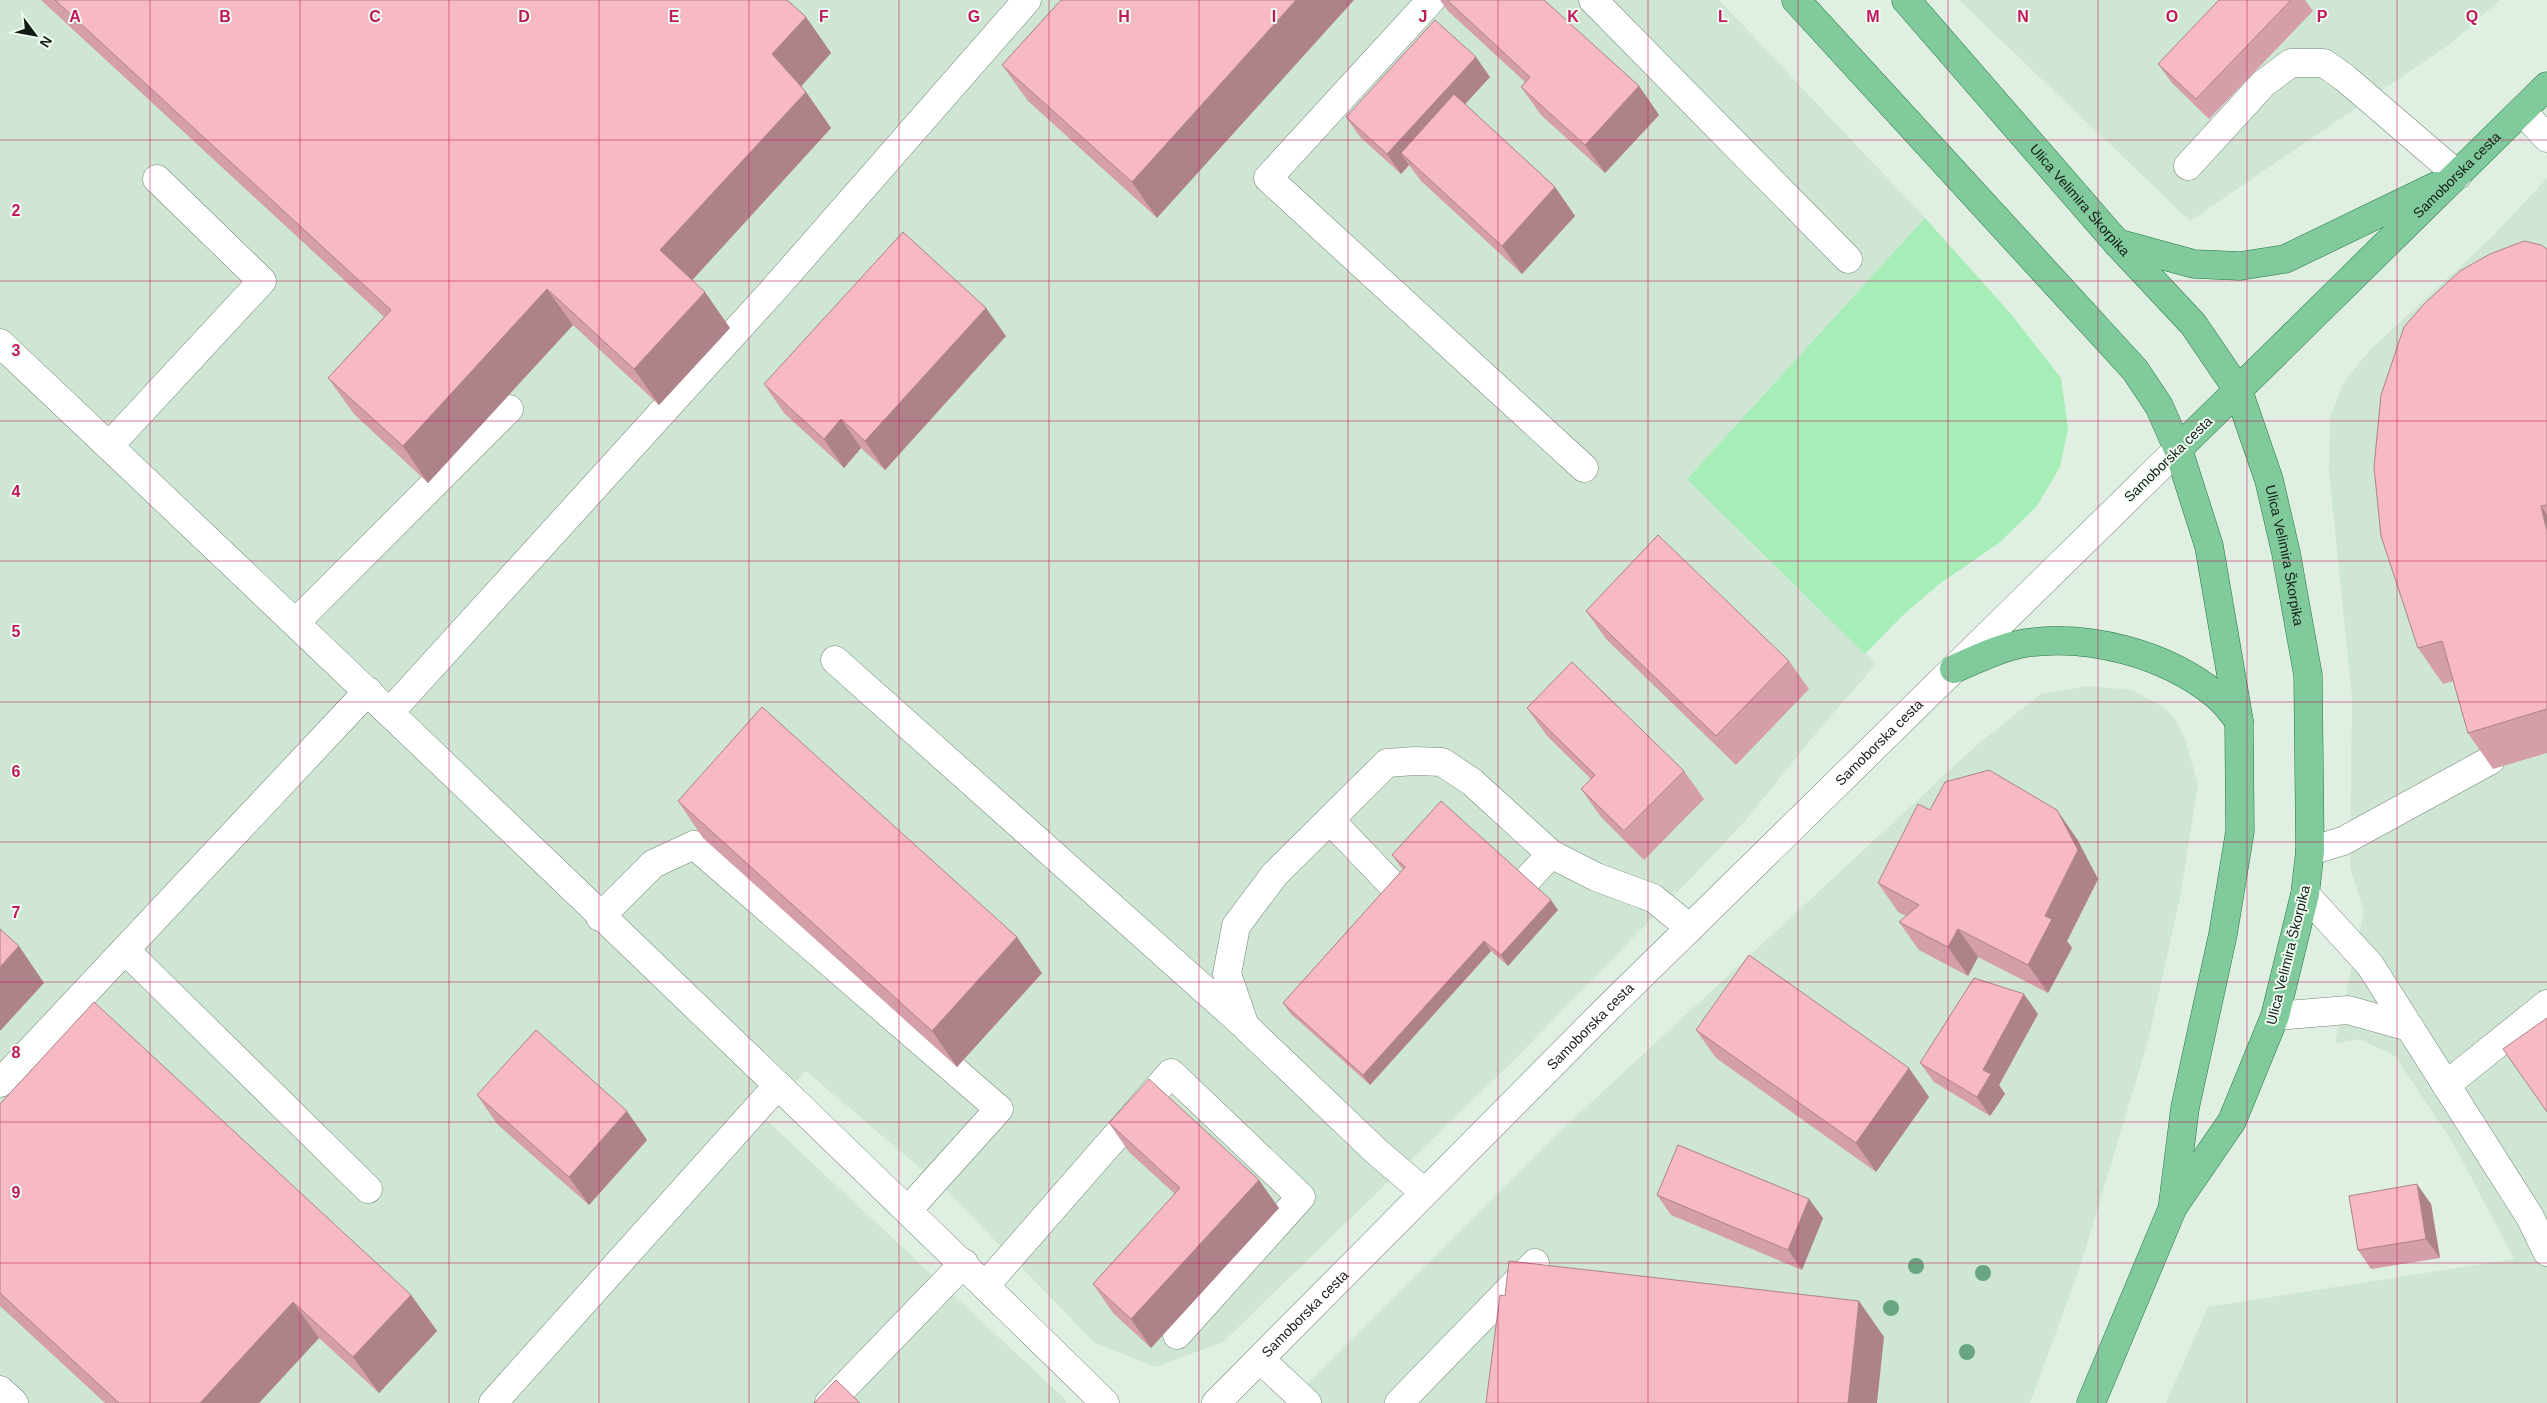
<svg xmlns="http://www.w3.org/2000/svg" width="2547" height="1403" viewBox="0 0 2547 1403" font-family="Arial,sans-serif">
<style>
.built{fill:#cee6d3}
.green{fill:#a7edb7}
.lines{fill:none;stroke-linecap:round;stroke-linejoin:round}
.minor-casing{stroke:#758478;stroke-width:29}
.major-casing{stroke:#247642;stroke-width:29}
.minor{stroke:#fff;stroke-width:28}
.major{stroke:#80ca9c;stroke-width:28}
.tree{fill:#67a681}
.wall{fill:#d49fa9}
.shaded-wall{fill:#ad8289}
.building{fill:#f7b9c4;stroke:#ad8289}
.grid{fill:none;stroke:#c2185b;stroke-width:1;stroke-opacity:0.55}
.labels{text-anchor:middle;stroke-width:4;stroke-linejoin:round;paint-order:stroke}
.street-label{font-size:14px;fill:#141a15;stroke:#edfdf0}
.grid-label{font-size:16px;text-anchor:middle;font-weight:bold;fill:#c2185b;stroke:#edfdf0;stroke-width:4;stroke-linejoin:round;paint-order:stroke}
</style>
<rect width="100%" height="100%" fill="#dff0e2"/>
<g class="built">
<polygon points="0,0 1719,0 1925,218 1687,479 1876,664 1812,738 1746,820 1696,873 1518,1056 1223,1342 1156,1367 1095,1343 947,1191 806,1071 764,1118 1066,1400 1066,1403 0,1403"/>
<polygon points="1959,0 2500,0 2450,44 2190,221"/>
<polygon points="2547,178 2547,1403 2166,1403 2208,1307 2514,1259 2453,1143 2395,1056 2359,1039 2335,1044 2364,911 2350,867 2352,696 2329,473 2330,418 2343,383 2370,350 2492,237"/>
<polygon points="2088,686 2132,690 2165,708 2176,721 2185,739 2198,784 2180,898 2148,1041 2080,1267 2030,1403 1288,1403 1557,1134 1978,744 2041,694"/>
</g>
<polygon class="green" points="1925,218 2011,314 2061,378 2068,429 2060,467 2037,506 1999,543 1938,585 1901,617 1865,654 1687,479"/>
<g class="lines">
<defs>
<g id="minor">
<polyline points="1431,0 1268,178 1584,468"/>
<polyline points="1593,0 1848,259"/>
<polyline points="2522,111 2547,138"/>
<polyline points="2188,166 2263,84 2291,63 2324,63 2345,78 2458,175"/>
<path d="M0 343C371 694 740 1046 1105 1403"/>
<polyline points="109,446 262,281 157,179"/>
<polyline points="296,622 509,409"/>
<polyline points="835,660 1243,1024"/>
<polyline points="390,712 776,287 1027,0"/>
<polyline points="1330,820 1399,892"/>
<polyline points="2310,851 2343,841 2491,760"/>
<polyline points="1526,881 1551,854"/>
<polyline points="2305,894 2370,965 2530,1217 2547,1252"/>
<polyline points="600,917 653,864 694,845 999,1109 908,1210"/>
<polyline points="125,950 368,1189"/>
<polyline points="2275,1016 2348,1010 2409,1027"/>
<polyline points="0,1083 368,691"/>
<polyline points="2446,1085 2547,1004"/>
<polyline points="1424,1192 1377,1152 1245,1026 1227,974 1236,926 1275,874 1387,763 1415,761 1442,762 1472,782 1551,854 1596,877 1653,898 1690,928"/>
<polyline points="985,1286 1171,1073 1301,1197 1177,1335"/>
<polyline points="1260,1359 1307,1403"/>
<polyline points="0,1390 14,1403"/>
<polyline points="493,1403 778,1085"/>
<polyline points="829,1403 964,1263"/>
<path id="s1" d="M1216 1403 1607 1009 2178 449"/>
<polyline points="1399,1403 1535,1263"/>
</g>
<g id="major">
<polyline points="1796,0 2135,370 2159,406 2178,449 2209,546 2239,721 2240,831 2223,934 2185,1108 2173,1203"/>
<path id="s2" d="M1906 0 2117 243 2193 324 2238 390 2269 480 2286 553 2308 675 2310 851 2305 894 2275 1016 2232 1121 2173 1207 2091 1403"/>
<polyline points="2117,243 2194,264 2240,266 2285,259 2436,186"/>
<path id="s3" d="M2178 449 2547 86"/>
<path d="M1954 669C1977 659 2001 647 2026 643 2090 634 2166 654 2216 695 2225 702 2232 712 2239 721"/>
</g>
</defs>
<use href="#minor" class="minor-casing"/>
<use href="#major" class="major-casing"/>
<use href="#minor" class="minor"/>
<use href="#major" class="major"/>
</g>
<g class="tree">
<circle cx="1916" cy="1266" r="8"/>
<circle cx="1983" cy="1273" r="8"/>
<circle cx="1891" cy="1308" r="8"/>
<circle cx="1967" cy="1352" r="8"/>
</g>
<g class="wall">
<polygon points="41,0 787,0 806,17 831,53 801,86 806,92 831,128 692,280 730,328 659,405 573,325 428,483 354,414 328,378 384,317"/>
<polygon points="1061,0 1157,218 1028,101 1002,65"/>
<polygon points="1440,0 1544,0 1639,86 1659,115 1605,173 1541,115 1521,87 1525,82 1448,11"/>
<polygon points="2219,0 2305,0 2313,11 2209,119 2172,83 2158,64"/>
<polygon points="1490,77 1465,104 1555,187 1575,216 1522,274 1421,181 1409,165 1401,174 1360,137 1346,117"/>
<polygon points="2547,249 2547,753 2493,769 2468,733 2453,681 2443,684 2418,648"/>
<polygon points="1006,336 885,470 861,448 844,468 784,413 764,384"/>
<polygon points="1586,611 1789,661 1809,689 1736,765 1606,639"/>
<polygon points="1527,708 1684,771 1704,799 1644,860 1601,817 1581,789 1591,779 1547,736"/>
<polygon points="678,801 1042,973 957,1067 703,838"/>
<polygon points="1930,810 2077,839 2098,879 2067,941 2072,948 2048,993 1978,957 1968,976 1919,950 1899,922 1906,916 1898,912 1878,883"/>
<polygon points="1392,855 1558,910 1508,966 1491,951 1370,1085 1290,1013 1283,1003 1403,869 1400,866"/>
<polygon points="2038,1014 1999,1085 2005,1094 1990,1116 1934,1082 1920,1063"/>
<polygon points="1696,1030 1929,1097 1876,1172 1716,1058"/>
<polygon points="477,1095 647,1140 589,1205 497,1124"/>
<polygon points="0,1104 411,1295 437,1331 379,1393 319,1338 259,1403 105,1403 0,1306"/>
<polygon points="1109,1123 1279,1208 1151,1348 1113,1313 1093,1284 1175,1194 1129,1152"/>
<polygon points="1657,1195 1823,1218 1802,1270 1671,1215"/>
<polygon points="2431,1204 2440,1258 2371,1269 2358,1250"/>
</g>
<g class="shaded-wall">
<polygon points="1296,0 1354,0 1157,218 1132,182"/>
<polygon points="806,17 831,53 797,91 772,54"/>
<polygon points="1476,57 1490,77 1411,163 1401,153 1409,165 1401,174 1387,154"/>
<polygon points="1639,86 1659,115 1605,173 1585,145"/>
<polygon points="806,92 831,128 686,287 660,250"/>
<polygon points="1555,187 1575,216 1522,274 1502,246"/>
<polygon points="547,289 573,325 428,483 403,446"/>
<polygon points="705,292 730,328 659,405 634,369"/>
<polygon points="986,308 1006,336 885,470 865,441"/>
<polygon points="841,419 861,448 844,468 824,439"/>
<polygon points="2541,506 2547,515 2547,531"/>
<polygon points="2057,810 2077,839 2098,879 2067,941 2072,948 2048,993 2028,965"/>
<polygon points="1551,900 1558,910 1508,966 1501,955"/>
<polygon points="1958,929 1978,957 1968,976 1948,947"/>
<polygon points="1017,937 1042,973 957,1067 932,1031"/>
<polygon points="1484,941 1491,951 1370,1085 1363,1075"/>
<polygon points="19,946 44,983 0,1031 0,967"/>
<polygon points="2024,994 2038,1014 1999,1085 2005,1094 1990,1116 1977,1097 1983,1070"/>
<polygon points="1909,1068 1929,1097 1876,1172 1856,1143"/>
<polygon points="627,1111 647,1140 589,1205 569,1177"/>
<polygon points="1259,1180 1279,1208 1151,1348 1131,1319"/>
<polygon points="2417,1184 2431,1204 2440,1258 2426,1239"/>
<polygon points="1809,1199 1823,1218 1802,1270 1788,1250"/>
<polygon points="411,1295 437,1331 379,1393 353,1357"/>
<polygon points="1859,1301 1884,1337 1877,1403 1848,1403"/>
<polygon points="293,1302 319,1338 259,1403 200,1403"/>
</g>
<g class="building">
<polygon points="55,0 787,0 806,17 772,54 806,92 660,250 705,292 634,369 547,289 403,446 328,378 391,310"/>
<polygon points="1061,0 1296,0 1132,182 1002,65"/>
<polygon points="1447,0 1544,0 1639,86 1585,145 1521,87 1530,77"/>
<polygon points="2219,0 2291,0 2196,99 2158,64"/>
<polygon points="1435,20 1476,57 1387,154 1346,117"/>
<polygon points="1454,94 1555,187 1502,246 1401,153"/>
<polygon points="903,232 986,308 865,441 841,419 824,439 764,384"/>
<polygon points="2524,241 2541,245 2547,249 2547,505 2541,506 2547,531 2547,709 2468,733 2442,641 2418,648 2381,536 2374,467 2381,395 2404,327 2424,304 2460,271 2490,254"/>
<polygon points="1658,535 1789,661 1716,736 1586,611"/>
<polygon points="1572,662 1684,771 1624,831 1581,789 1595,775 1527,708"/>
<polygon points="762,707 1017,937 932,1031 678,801"/>
<polygon points="1989,770 2057,810 2078,850 2045,916 2052,919 2028,965 1958,929 1948,947 1899,922 1919,905 1878,883 1918,804 1930,810 1945,782"/>
<polygon points="1441,801 1551,900 1501,955 1484,941 1363,1075 1283,1003 1405,867 1392,855"/>
<polygon points="0,929 19,946 0,967"/>
<polygon points="1749,955 1909,1068 1856,1143 1696,1030"/>
<polygon points="1974,978 2024,994 1983,1070 1991,1074 1977,1097 1920,1063"/>
<polygon points="94,1002 411,1295 353,1357 293,1302 200,1403 119,1403 0,1293 0,1104"/>
<polygon points="2547,1018 2547,1112 2503,1049"/>
<polygon points="536,1030 627,1111 569,1177 477,1095"/>
<polygon points="1149,1079 1259,1180 1131,1319 1093,1284 1180,1188 1109,1123"/>
<polygon points="1678,1145 1809,1199 1788,1250 1657,1195"/>
<polygon points="2417,1184 2426,1239 2358,1250 2349,1196"/>
<polygon points="1509,1261 1859,1301 1848,1403 1486,1403 1500,1295 1505,1296"/>
<polygon points="836,1380 860,1403 814,1403"/>
</g>
<path class="grid" d="M150 0V1403M300 0V1403M449 0V1403M599 0V1403M749 0V1403M899 0V1403M1049 0V1403M1199 0V1403M1348 0V1403M1498 0V1403M1648 0V1403M1798 0V1403M1948 0V1403M2098 0V1403M2247 0V1403M2397 0V1403M0 140H2547M0 281H2547M0 421H2547M0 561H2547M0 702H2547M0 842H2547M0 982H2547M0 1122H2547M0 1263H2547"/>
<g class="labels">
<g class="street-label">
<text dy="5" stroke="none"><textPath href="#s3" startOffset="391">Samoborska cesta</textPath></text>
<text dy="5" stroke="none"><textPath href="#s2" startOffset="265">Ulica Velimira Škorpika</textPath></text>
<text transform="translate(2168 459) rotate(-44)" y="5">Samoborska cesta</text>
<text dy="5" stroke="none"><textPath href="#s2" startOffset="685">Ulica Velimira Škorpika</textPath></text>
<text dy="5" stroke="none"><textPath href="#s1" startOffset="936">Samoborska cesta</textPath></text>
<text transform="translate(2288 955) rotate(-76)" y="5">Ulica Velimira Škorpika</text>
<text dy="5" stroke="none"><textPath href="#s1" startOffset="531">Samoborska cesta</textPath></text>
<text dy="5" stroke="none"><textPath href="#s1" startOffset="126">Samoborska cesta</textPath></text>
</g>
</g>
<g class="grid-label">
<text x="75" y="22">A</text>
<text x="225" y="22">B</text>
<text x="375" y="22">C</text>
<text x="524" y="22">D</text>
<text x="674" y="22">E</text>
<text x="824" y="22">F</text>
<text x="974" y="22">G</text>
<text x="1124" y="22">H</text>
<text x="1274" y="22">I</text>
<text x="1423" y="22">J</text>
<text x="1573" y="22">K</text>
<text x="1723" y="22">L</text>
<text x="1873" y="22">M</text>
<text x="2023" y="22">N</text>
<text x="2172" y="22">O</text>
<text x="2322" y="22">P</text>
<text x="2472" y="22">Q</text>
<text x="16" y="216">2</text>
<text x="16" y="356">3</text>
<text x="16" y="497">4</text>
<text x="16" y="637">5</text>
<text x="16" y="777">6</text>
<text x="16" y="918">7</text>
<text x="16" y="1058">8</text>
<text x="16" y="1198">9</text>
</g>
<g transform="translate(35 35) rotate(122)" stroke="#edfdf0" stroke-width="4" paint-order="stroke">
<path d="M0-4L9 19L0 12L-9 19Z" fill="#141a15"/>
<text y="-8" font-size="14" font-weight="bold" text-anchor="middle" fill="#141a15">N</text>
</g>
</svg>
